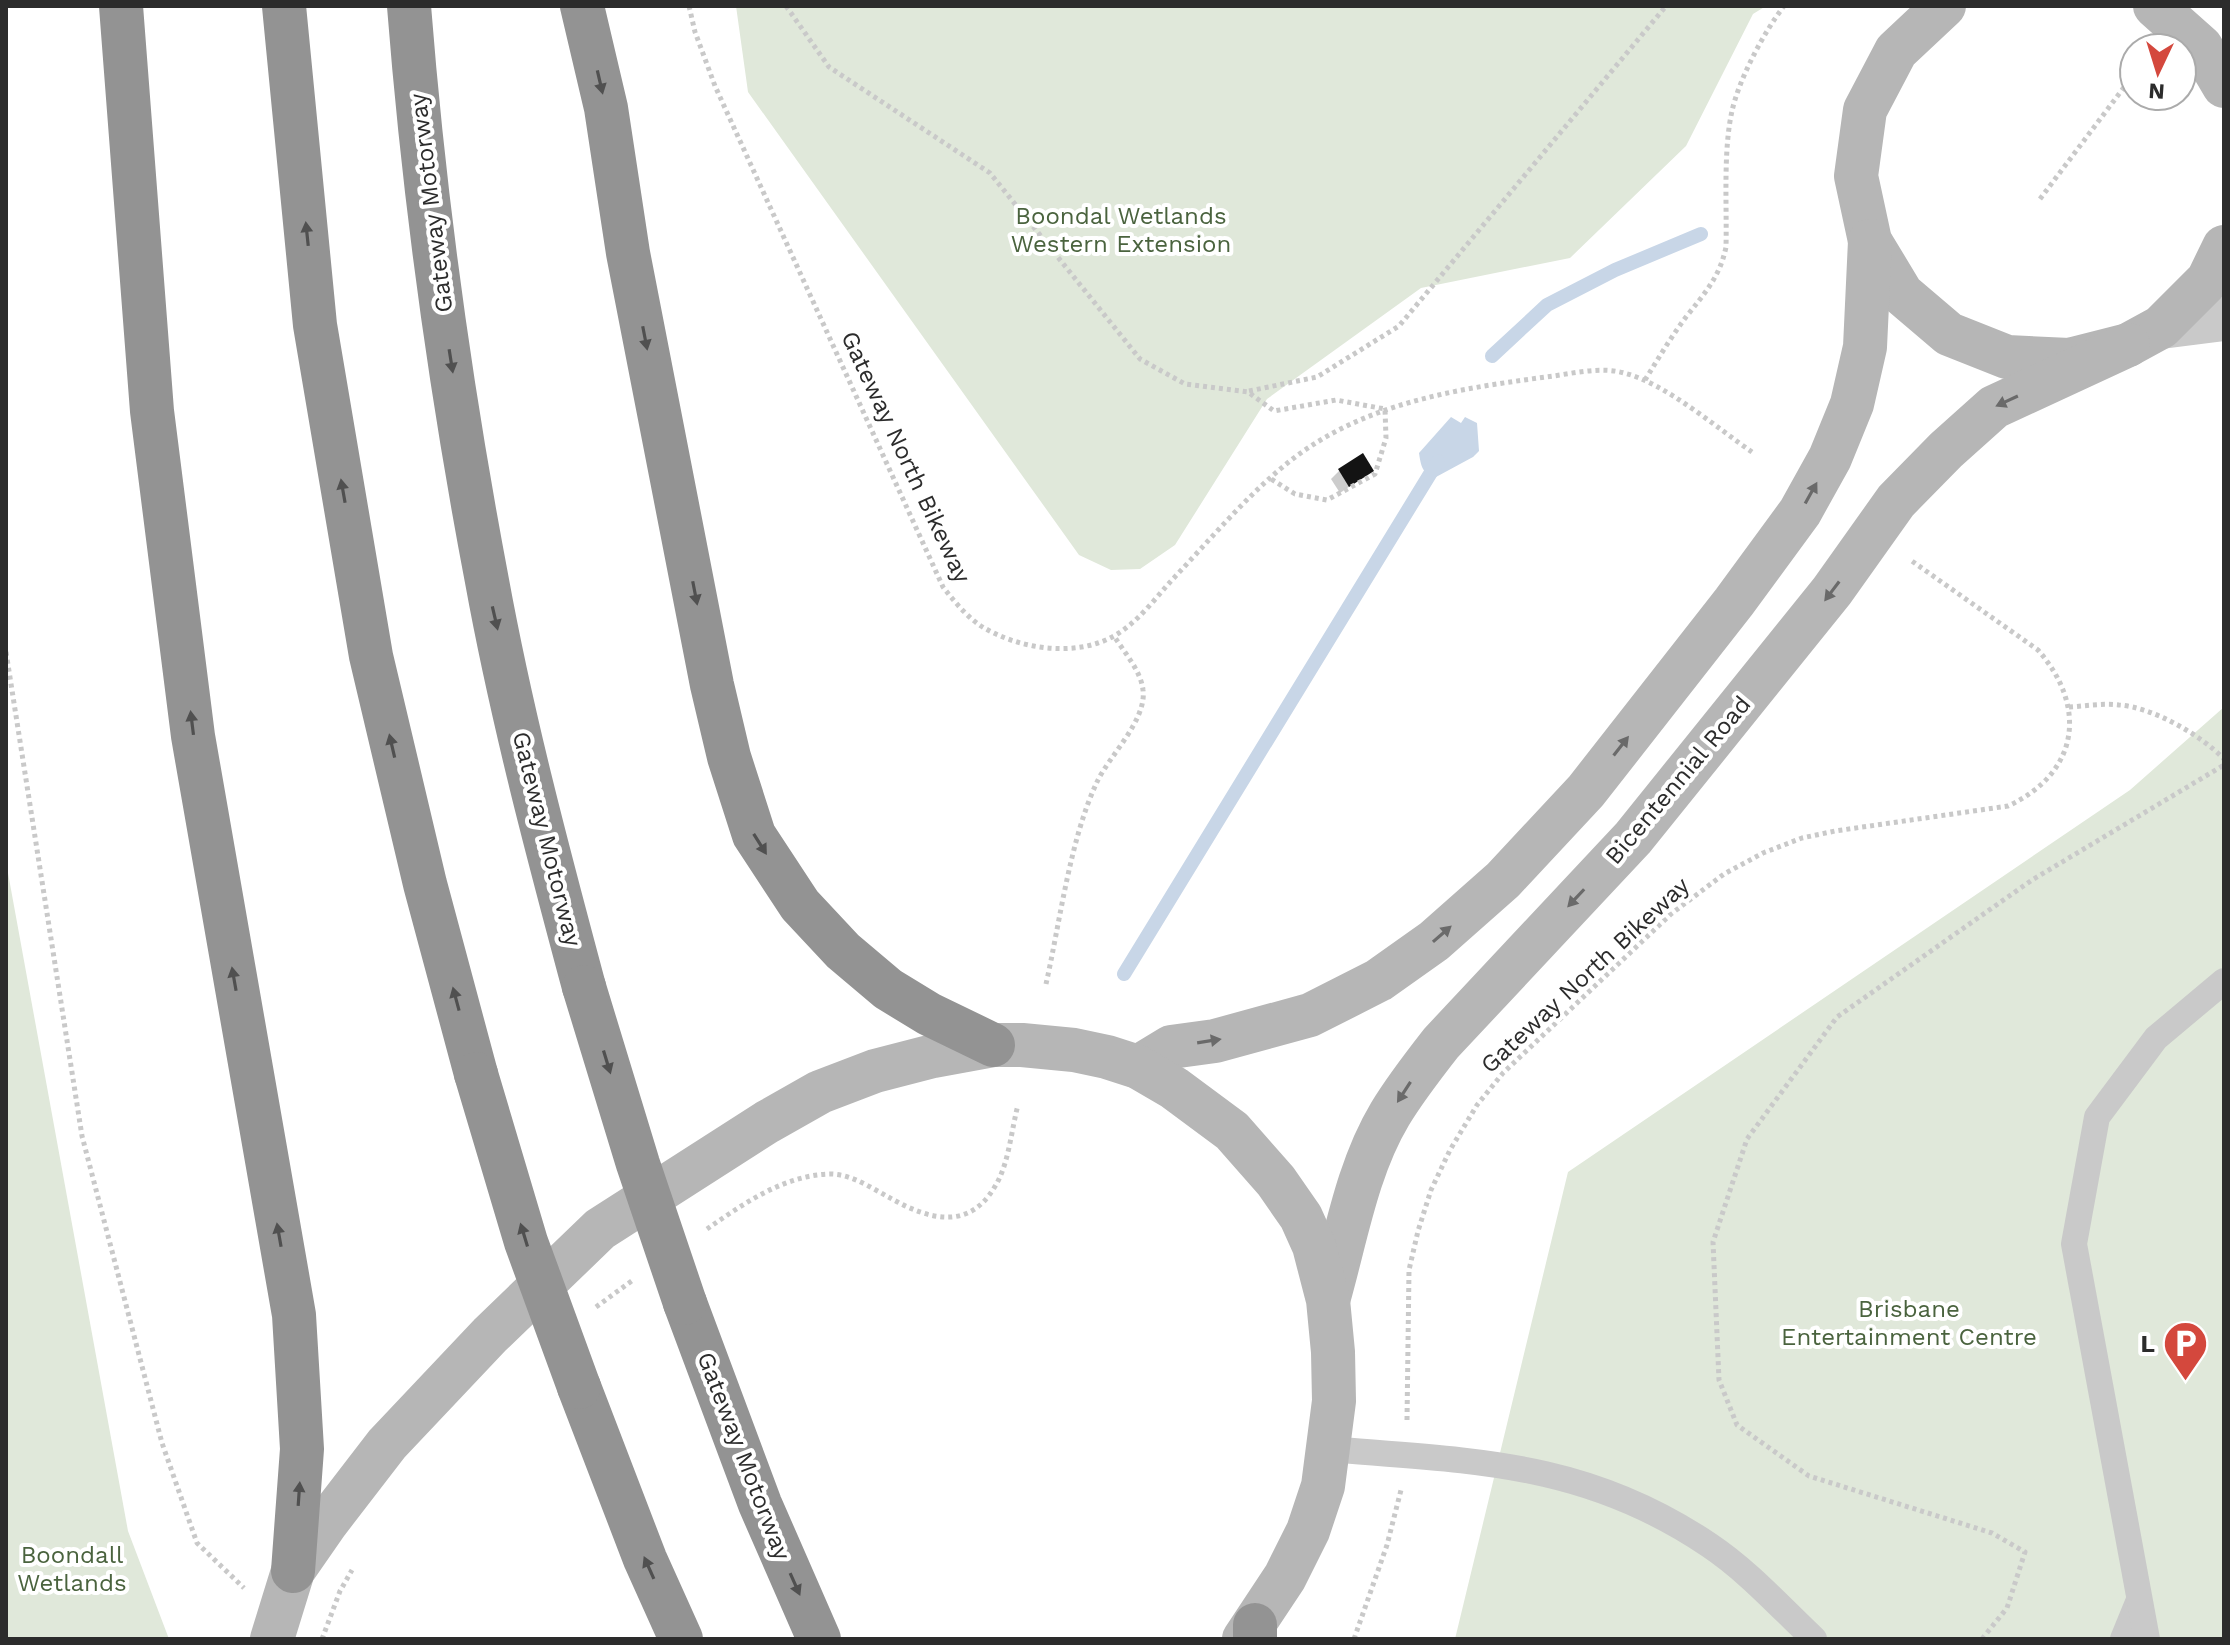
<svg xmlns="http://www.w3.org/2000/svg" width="2230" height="1645" viewBox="0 0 2230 1645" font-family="'Work Sans',sans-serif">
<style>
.green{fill:#e0e8da}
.water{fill:#c8d6e7}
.shadow{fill:#0003}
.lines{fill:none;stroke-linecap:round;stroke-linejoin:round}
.stream{stroke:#c8d6e7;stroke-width:14}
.building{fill:#131313}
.path{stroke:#c9c9c9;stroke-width:5;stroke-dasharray:4 4;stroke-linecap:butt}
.service{stroke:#c9c9c9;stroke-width:26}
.minor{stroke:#c9c9c9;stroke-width:44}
.secondary{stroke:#b6b6b6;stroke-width:44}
.motorway{stroke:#939393;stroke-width:44}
.motorway-bridge{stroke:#939393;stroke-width:44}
.oneway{fill:#505050}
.oneway2{fill:#6a6a6a}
.labels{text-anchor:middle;stroke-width:8;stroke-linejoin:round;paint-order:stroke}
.street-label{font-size:24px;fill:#2c2c2c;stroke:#fff}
.park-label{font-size:24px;fill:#4a633e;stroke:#fff}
.poi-label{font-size:24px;font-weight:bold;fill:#2c2c2c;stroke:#fff;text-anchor:end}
</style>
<rect width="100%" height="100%" fill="#fff"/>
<g class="green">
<polygon points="736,6 1766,6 1753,14 1686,146 1570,258 1421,288 1267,399 1175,545 1140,569 1111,570 1079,555 748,92"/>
<polygon points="2224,707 2224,1639 1455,1639 1568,1172 2130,790"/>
<polygon points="6,862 128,1531 169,1639 6,1639"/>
</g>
<path class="water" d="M1451 417 1461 423 1465 417 1477 423 1479 451 1473 457 1436 477C1422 474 1421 466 1419 453Z"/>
<polygon class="shadow" points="1339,471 1372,471 1340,493 1331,479"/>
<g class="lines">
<g class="stream">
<polyline points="1492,356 1547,305 1615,270 1701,234"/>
<polyline points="1124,974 1438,461"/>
</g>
</g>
<polygon class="building" points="1363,453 1374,471 1349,487 1338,469"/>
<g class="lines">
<g class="path">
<path d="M689 6 695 32 715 86 943 587C954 601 966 616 981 626 1018 649 1075 658 1114 636 1137 623 1154 600 1171 581 1209 541 1247 495 1290 461 1364 403 1456 389 1546 377 1571 374 1600 366 1624 373 1665 383 1717 428 1752 452"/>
<polyline points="786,6 829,67 990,173 1140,359 1185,384 1248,392 1274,411 1336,400 1385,409 1386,438 1375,474 1327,500 1295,494 1271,479"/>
<polyline points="2040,199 2134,74"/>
<path d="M1645 380C1658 359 1671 337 1686 317 1704 294 1720 277 1726 247 1727 205 1723 151 1732 111 1739 79 1764 32 1784 6"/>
<polyline points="1249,391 1317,377 1399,326 1666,6"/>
<polyline points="6,652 82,1136 162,1443 197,1543 244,1588"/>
<path d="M2069 707C2086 706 2103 703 2119 705 2152 707 2201 735 2224 759"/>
<path d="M1046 984C1060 922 1070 839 1097 782 1109 756 1147 720 1143 690 1141 671 1124 652 1114 636"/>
<path d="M707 1229C743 1204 784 1175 830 1174 852 1174 873 1189 892 1199 928 1219 968 1231 994 1188 1009 1165 1011 1131 1018 1105"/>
<polyline points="596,1307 633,1280"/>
<path d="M1407 1420 1409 1270 1418 1231 1431 1190 1450 1150 1477 1105 1503 1073 1671 914 1724 874 1763 853 1802 838 1835 831 2008 806C2079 773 2088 707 2038 650L1909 559"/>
<polyline points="322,1639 340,1591 352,1570"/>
<polyline points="1354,1639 1387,1545 1401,1490"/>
<polyline points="1982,1639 2007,1608 2025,1552 1992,1533 1809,1476 1737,1425 1719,1380 1713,1242 1747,1139 1837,1017 2032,880 2224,765"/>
</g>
<g class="service">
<path d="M1329 1449C1472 1461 1585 1461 1709 1545 1748 1571 1780 1607 1814 1639"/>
<polyline points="2123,1639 2139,1600"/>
<polyline points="2147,1639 2074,1244 2097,1117 2156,1038 2224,981"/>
</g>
<polyline class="minor" points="2161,327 2224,319"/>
<g class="secondary">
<polyline points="1944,6 1896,51 1865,110 1856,176 1870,241 1902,294 1949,334 2007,357 2069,360 2128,345 2161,327 2208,280 2224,247"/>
<polyline points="2155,6 2201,47 2224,86"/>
<polyline points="1138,1067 1171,1047 1215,1041 1310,1015 1379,980 1434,941 1503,880 1586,791 1734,602 1800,512 1830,458 1852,404 1865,347 1870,241"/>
<path d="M1329 1297C1346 1237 1357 1169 1390 1114 1405 1089 1423 1066 1441 1043L1633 838 1832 591 1896 501 1946 450 1994 407 2128 345"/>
<polyline points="272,1639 293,1571 327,1522 387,1444 490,1335 600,1229 767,1122 820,1092 875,1071 933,1056 993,1045 1022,1045 1074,1050 1107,1057 1138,1067 1174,1088 1232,1131 1276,1181 1301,1217 1314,1246 1328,1300 1333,1352 1334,1401 1323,1486 1308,1531 1285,1577 1244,1639"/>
</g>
<g class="motorway">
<polyline points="121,6 152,411 193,736 294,1315 302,1449 293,1571"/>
<polyline points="284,6 315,325 371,656 425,884 476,1074"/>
<path d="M409 6C424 198 451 392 487 581 512 718 548 853 584 987"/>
<polyline points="582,6 606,108 628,253 712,685 729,757 754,835 800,905 843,951 888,989 929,1014 993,1045"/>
<polyline points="685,1303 760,1504 819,1639"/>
<polyline points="579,1387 645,1559 681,1639"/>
<polyline points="1255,1639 1255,1625"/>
</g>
<g class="motorway-bridge">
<polyline points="584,987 638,1164 685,1303"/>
<polyline points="476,1074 526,1242 579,1387"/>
</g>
</g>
<defs><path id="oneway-solid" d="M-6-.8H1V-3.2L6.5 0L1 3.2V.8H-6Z" transform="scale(2)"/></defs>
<g class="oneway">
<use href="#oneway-solid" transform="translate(600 82) rotate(77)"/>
<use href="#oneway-solid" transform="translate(307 234) rotate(-96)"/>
<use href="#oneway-solid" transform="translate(645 338) rotate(79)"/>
<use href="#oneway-solid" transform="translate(451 361) rotate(81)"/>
<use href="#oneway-solid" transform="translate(343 491) rotate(-100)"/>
<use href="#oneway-solid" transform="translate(695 593) rotate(79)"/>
<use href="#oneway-solid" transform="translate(495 618) rotate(77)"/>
<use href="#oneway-solid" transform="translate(192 723) rotate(-97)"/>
<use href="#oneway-solid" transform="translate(392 746) rotate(-103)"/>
<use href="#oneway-solid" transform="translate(760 844) rotate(58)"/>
<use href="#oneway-solid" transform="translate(234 979) rotate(-100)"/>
<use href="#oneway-solid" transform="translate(456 999) rotate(-105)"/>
<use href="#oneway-solid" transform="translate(607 1062) rotate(73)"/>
<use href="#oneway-solid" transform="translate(279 1235) rotate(-100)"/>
<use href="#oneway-solid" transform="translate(524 1235) rotate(-107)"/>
<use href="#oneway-solid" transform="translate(299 1494) rotate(-86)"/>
<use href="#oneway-solid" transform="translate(649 1568) rotate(-114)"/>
<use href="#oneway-solid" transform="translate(795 1584) rotate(66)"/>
</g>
<g class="oneway2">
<use href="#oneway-solid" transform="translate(2007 401) rotate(155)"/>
<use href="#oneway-solid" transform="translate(1811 493) rotate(-61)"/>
<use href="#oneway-solid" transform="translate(1832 591) rotate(127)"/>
<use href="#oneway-solid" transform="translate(1621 746) rotate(-52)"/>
<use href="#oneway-solid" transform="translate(1576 898) rotate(133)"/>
<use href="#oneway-solid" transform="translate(1442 934) rotate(-41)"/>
<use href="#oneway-solid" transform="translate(1209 1041) rotate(-9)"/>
<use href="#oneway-solid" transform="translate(1404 1092) rotate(123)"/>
</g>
<defs>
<symbol id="parking-pin" viewBox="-11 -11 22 30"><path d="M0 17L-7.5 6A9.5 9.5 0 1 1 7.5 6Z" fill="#d4483d" stroke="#fff"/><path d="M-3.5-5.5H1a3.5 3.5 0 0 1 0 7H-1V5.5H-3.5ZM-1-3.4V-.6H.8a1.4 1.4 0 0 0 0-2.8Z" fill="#fff"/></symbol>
</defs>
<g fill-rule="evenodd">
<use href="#parking-pin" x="2160" y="1318" width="51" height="69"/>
</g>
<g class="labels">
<g class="street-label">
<text transform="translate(431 203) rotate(-97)" y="8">Gateway Motorway</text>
<text transform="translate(906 457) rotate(65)" y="8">Gateway North Bikeway</text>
<text transform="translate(1678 780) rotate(-50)" y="8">Bicentennial Road</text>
<text transform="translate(547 839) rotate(76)" y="8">Gateway Motorway</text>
<text transform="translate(1585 975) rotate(-43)" y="8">Gateway North Bikeway</text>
<text transform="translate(744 1456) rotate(69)" y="8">Gateway Motorway</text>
</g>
<g class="park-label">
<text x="1121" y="224">Boondal Wetlands<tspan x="1121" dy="28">Western Extension</tspan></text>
<text x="1909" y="1317">Brisbane<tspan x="1909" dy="28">Entertainment Centre</tspan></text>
<text x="72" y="1563">Boondall<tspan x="72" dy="28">Wetlands</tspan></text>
</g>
<g class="poi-label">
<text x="2155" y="1352">L</text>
</g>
</g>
<rect width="2230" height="1645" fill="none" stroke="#2c2c2c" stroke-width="16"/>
<g transform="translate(2158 72) rotate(184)"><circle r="38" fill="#ffffff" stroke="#ababab" stroke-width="2"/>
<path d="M0-6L14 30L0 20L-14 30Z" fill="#d4483d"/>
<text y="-12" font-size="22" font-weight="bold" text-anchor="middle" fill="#2c2c2c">N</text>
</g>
</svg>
